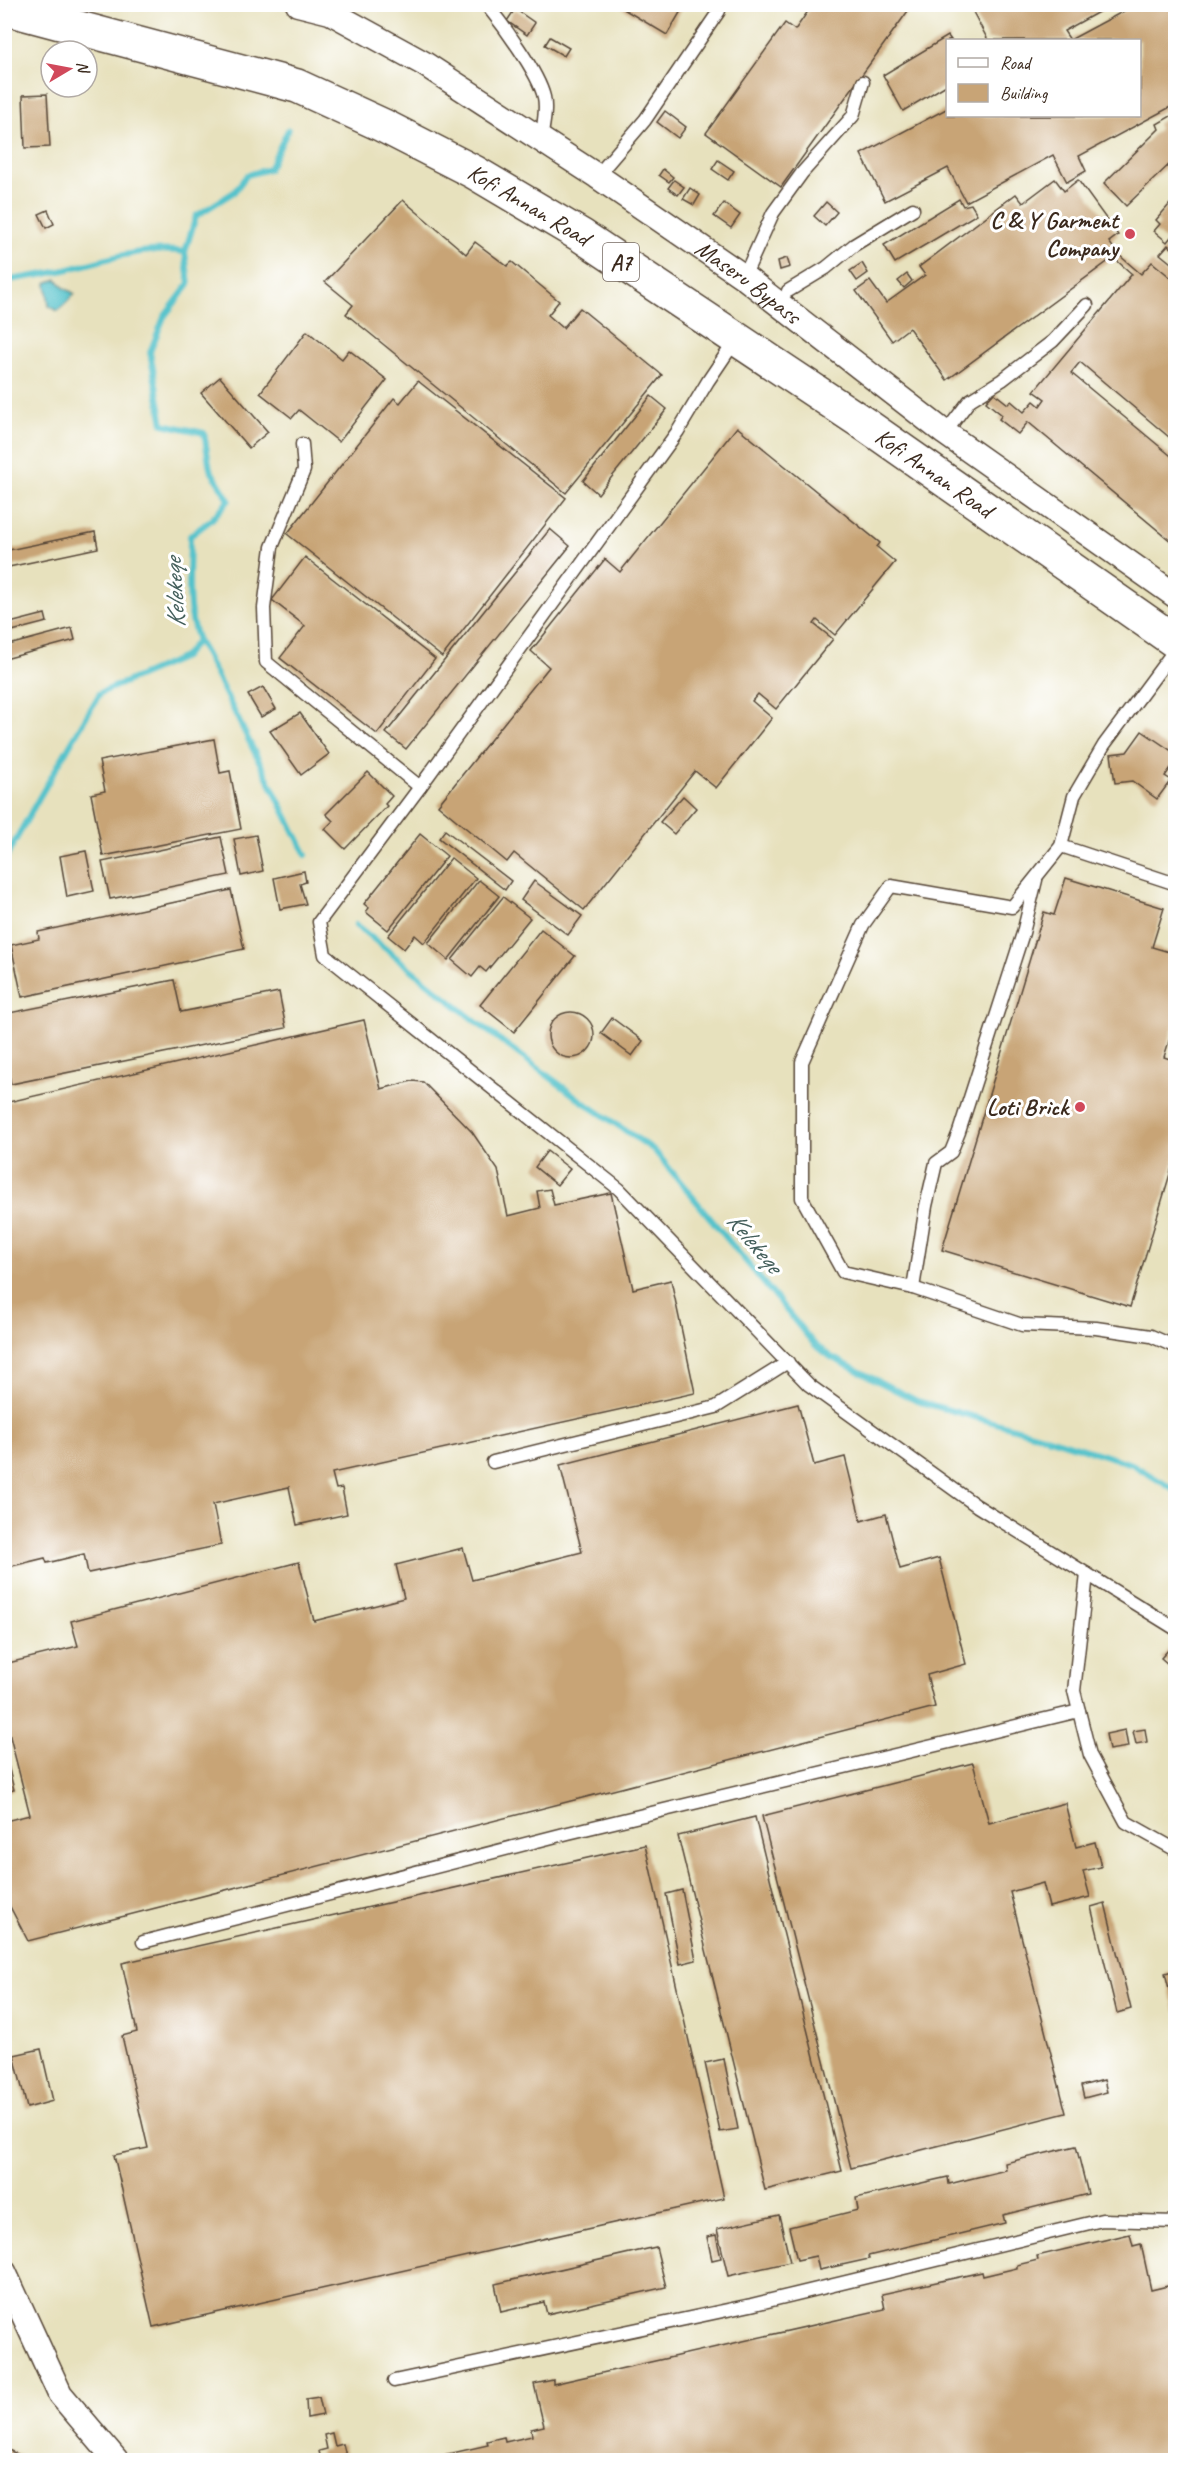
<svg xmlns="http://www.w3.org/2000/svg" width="1180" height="2465" viewBox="0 0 1180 2465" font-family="Caveat,sans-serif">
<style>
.water{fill:#54c2cb;stroke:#487674;stroke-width:1.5}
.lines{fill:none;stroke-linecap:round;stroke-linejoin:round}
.stream{stroke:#54c2cb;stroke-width:6}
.building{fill:#c8a476}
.service-casing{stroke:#554536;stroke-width:15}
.minor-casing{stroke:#554536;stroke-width:27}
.primary-casing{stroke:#554536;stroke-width:36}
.service{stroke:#fff;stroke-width:12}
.minor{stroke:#fff;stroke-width:24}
.primary{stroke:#fff;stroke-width:33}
.poi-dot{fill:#d1495b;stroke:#fff;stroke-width:2}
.labels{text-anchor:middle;stroke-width:6;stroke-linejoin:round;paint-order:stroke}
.shield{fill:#fff;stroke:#766a62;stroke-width:1.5}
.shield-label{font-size:22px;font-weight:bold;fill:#3b2a1e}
.street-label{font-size:24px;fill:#3b2a1e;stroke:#fff}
.poi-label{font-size:24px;font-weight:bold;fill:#3b2a1e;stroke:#fff;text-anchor:end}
.water-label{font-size:26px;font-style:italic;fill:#445f5b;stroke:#fff}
</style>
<rect width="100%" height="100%" fill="#fff"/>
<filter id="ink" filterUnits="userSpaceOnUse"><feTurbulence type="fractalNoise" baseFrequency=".0167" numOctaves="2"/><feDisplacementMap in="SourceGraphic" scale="12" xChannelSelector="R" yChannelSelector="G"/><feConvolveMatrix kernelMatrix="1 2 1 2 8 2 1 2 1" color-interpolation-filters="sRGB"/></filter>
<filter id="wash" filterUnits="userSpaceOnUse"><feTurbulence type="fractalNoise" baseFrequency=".008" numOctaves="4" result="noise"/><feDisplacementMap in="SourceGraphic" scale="24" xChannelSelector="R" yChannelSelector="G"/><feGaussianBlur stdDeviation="1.35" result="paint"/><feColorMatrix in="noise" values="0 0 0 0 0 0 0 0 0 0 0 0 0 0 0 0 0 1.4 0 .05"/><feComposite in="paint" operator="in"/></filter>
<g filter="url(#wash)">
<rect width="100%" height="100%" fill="#e7e1bd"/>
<polygon class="water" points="57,279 63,287 75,294 58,311 49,306 46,283"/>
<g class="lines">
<g class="stream">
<polyline points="362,5 362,4"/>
<path d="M288 130 269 169 247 175 234 192 196 216 185 252 189 284 164 317 150 352 163 424 204 433 210 469 229 500 211 520 190 536C190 575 183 622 206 655L306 855"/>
<path d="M4 281C25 277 45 275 65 270 108 260 139 246 185 252"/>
<polyline points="4,861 39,798 100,693 184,657 196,642"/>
<polyline points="356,925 480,1025 579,1099 654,1150 814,1344 831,1357 917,1401 1043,1436 1132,1464 1176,1491"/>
</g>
</g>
<g id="blocks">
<g class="building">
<polygon points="615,4 685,4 667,35"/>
<polygon points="813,4 913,4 781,187 706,133 785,23 795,30"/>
<polygon points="983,4 1113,4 1064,31 1070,40 1137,4 1176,4 1176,104 1079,156 1086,171 1067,182 1053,155 966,202 948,168 885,201 861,154 948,108 948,116 1140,116 1140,40 988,40 972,10"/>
<polygon points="515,9 535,23 527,35 507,21"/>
<polygon points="948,36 951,40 948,40 948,84 903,111 883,75"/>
<polygon points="550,37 569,48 564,56 545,45"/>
<polygon points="47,94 50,147 25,148 23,95"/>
<polygon points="665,111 686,127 678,138 657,122"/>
<polygon points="1176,113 1176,158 1126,206 1104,183 1159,129 1157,124"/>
<polygon points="718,160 734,171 728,180 712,169"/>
<polygon points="663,169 673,177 669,182 659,175"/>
<polygon points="1055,179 1064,191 1078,180 1118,235 1109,242 1118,254 947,380 909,328 892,341 856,291 870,281 886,303 925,275 919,267 1016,194 1023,203"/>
<polygon points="674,180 684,187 678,195 668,188"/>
<polygon points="690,188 700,195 694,205 683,199"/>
<polygon points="1176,197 1176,239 1171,237 1167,242 1154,231 1160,224 1156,220"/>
<polygon points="959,199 963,206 971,204 977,214 895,263 884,245"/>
<polygon points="403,200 466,254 475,242 507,266 512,262 559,301 548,315 563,328 580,308 662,375 566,493 346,314 353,305 325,282"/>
<polygon points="826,202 837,212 825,226 814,216"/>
<polygon points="724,203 740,215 731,228 714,216"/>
<polygon points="48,210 54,224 46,228 39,214"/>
<polygon points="1168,245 1173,249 1176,247 1176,267 1160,254"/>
<polygon points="1119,255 1141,274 1152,262 1176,282 1176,443 1080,362 1071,373 1176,460 1176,539 1172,542 1028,422 1018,434 999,419 1002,415 986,402 994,393 1008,404 1011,401 1024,412 1034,401 1040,406 1045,399 1034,391 1132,274 1115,259"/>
<polygon points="787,258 790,267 780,270 778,261"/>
<polygon points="862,263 868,273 857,281 850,271"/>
<polygon points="907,274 912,281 904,288 898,281"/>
<polygon points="307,331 342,359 349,350 387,380 339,442 299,410 292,418 260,393"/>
<polygon points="220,377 268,432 249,448 201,393"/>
<polygon points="418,381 566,498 442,657 287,534 394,398 400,403"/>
<polygon points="651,396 667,409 598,494 583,481"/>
<polygon points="737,427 880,543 877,547 895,562 835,635 817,620 814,624 833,639 776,709 758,694 752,701 772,718 716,788 695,771 584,910 514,853 507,862 438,805 549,667 531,651 605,559 620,572"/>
<polygon points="550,529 570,546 406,749 386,733"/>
<polygon points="95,532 98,548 4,568 4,551"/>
<polygon points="305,557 435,659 377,734 280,658 305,626 272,600"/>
<polygon points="45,614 47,622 8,632 6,624"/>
<polygon points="72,628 75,640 5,659 5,646"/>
<polygon points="263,687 276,709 261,717 248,695"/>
<polygon points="300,713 329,754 301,775 270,731"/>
<polygon points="1142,731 1176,754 1176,761 1165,776 1171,780 1157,799 1132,781 1115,783 1111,754 1127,752"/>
<polygon points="214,739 220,773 230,771 241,829 103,856 91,794 105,791 99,761"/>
<polygon points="368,772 392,796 385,804 387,806 345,849 325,829 333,821 326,814"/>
<polygon points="683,796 696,808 674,834 660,822"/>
<polygon points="445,830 511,881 505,890 439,838"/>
<polygon points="420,834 447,856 388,930 366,912 369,908 364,904"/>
<polygon points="256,835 263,871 241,876 234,839"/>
<polygon points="221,837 229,875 110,899 102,862"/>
<polygon points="86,851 94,891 67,897 60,856"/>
<polygon points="451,858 476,878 424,943 415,935 404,949 388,936"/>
<polygon points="304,871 306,882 300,884 306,904 280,909 274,878"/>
<polygon points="1066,878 1164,908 1152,947 1176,954 1176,1019 1164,1057 1176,1061 1176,1154 1130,1307 942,1250 1044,912 1054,915"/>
<polygon points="479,880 499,896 448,960 428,943"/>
<polygon points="534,881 582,916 568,935 521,900"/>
<polygon points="231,890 244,949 22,997 11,945 39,939 38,932"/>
<polygon points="503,897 530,918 486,972 480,967 472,977 452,960"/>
<polygon points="541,929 575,956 514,1032 480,1005"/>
<polygon points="174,980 181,1012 279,992 286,1028 11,1084 4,1054 4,1014"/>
<circle cx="571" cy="1035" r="23"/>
<polygon points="612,1018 643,1041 632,1056 601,1033"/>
<polygon points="364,1020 381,1089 412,1081 423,1082 472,1132 498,1170 508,1216 540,1208 537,1191 550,1189 554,1205 611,1193 633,1289 671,1280 695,1393 332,1473 336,1489 342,1488 347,1514 297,1525 289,1487 213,1504 221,1545 88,1573 84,1554 47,1563 45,1558 4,1568 4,1103"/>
<polygon points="547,1151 570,1169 557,1185 535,1167"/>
<polygon points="798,1404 814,1465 845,1457 861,1521 886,1514 900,1569 939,1558 966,1664 927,1675 935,1707 28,1941 5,1897 5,1821 30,1815 4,1713 4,1664 78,1646 71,1621 299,1562 314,1621 404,1598 396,1565 463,1548 472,1580 582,1552 560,1465"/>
<polygon points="1169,1649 1176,1655 1176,1671 1161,1658"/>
<polygon points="1145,1729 1147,1742 1136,1744 1133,1731"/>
<polygon points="1125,1730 1128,1747 1109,1750 1106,1734"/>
<polygon points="4,1748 14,1790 4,1792"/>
<polygon points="973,1763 989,1823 1065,1803 1076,1847 1095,1842 1101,1867 1083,1871 1090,1897 1049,1907 1043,1883 1010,1892 1066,2113 851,2168 762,1816"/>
<polygon points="755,1817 842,2171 765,2190 678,1836"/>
<polygon points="645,1845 724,2198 153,2327 114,2155 148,2148 122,2036 137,2032 122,1963"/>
<polygon points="682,1890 696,1960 680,1964 666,1894"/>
<polygon points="1105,1903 1131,2009 1117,2013 1091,1907"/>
<polygon points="1176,1970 1176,2012 1175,2012 1165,1973"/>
<polygon points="41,2049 53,2101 27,2108 14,2055"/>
<polygon points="724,2059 738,2129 720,2132 705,2063"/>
<polygon points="1104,2080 1107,2092 1084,2098 1081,2086"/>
<polygon points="1076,2146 1088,2194 1003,2215 1005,2223 868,2256 869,2259 819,2270 816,2256 797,2260 789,2227 858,2210 856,2198 948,2177 949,2184 1006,2170 1005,2163"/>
<polygon points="779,2215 790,2262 728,2276 717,2229"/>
<polygon points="1130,2234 1133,2246 1141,2244 1151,2290 1176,2284 1176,2460 440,2460 439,2456 488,2445 487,2441 504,2437 505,2442 532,2436 531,2429 544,2426 534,2384 553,2380 553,2384 885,2309 882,2294 982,2272 983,2276 1017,2268 1017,2265 1038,2260 1037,2256"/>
<polygon points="716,2235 721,2258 712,2260 707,2237"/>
<polygon points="656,2247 666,2287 547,2314 544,2302 501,2312 495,2284"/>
<polygon points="319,2397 323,2415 307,2418 306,2399"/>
<polygon points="332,2433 335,2446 343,2444 347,2460 321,2460 319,2451 327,2449 324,2435"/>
<polygon points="4,2448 30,2460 12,2460 4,2457"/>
</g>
</g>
</g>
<g filter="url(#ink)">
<use href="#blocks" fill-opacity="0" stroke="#554536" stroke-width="1.5"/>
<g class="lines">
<defs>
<g id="service">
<path d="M486 4C503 25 538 72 544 97 547 110 543 126 541 140"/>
<polyline points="597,176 645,120 719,11"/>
<polyline points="744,277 773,213 802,173 853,116 863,82"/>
<polyline points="788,291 826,268 854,245 913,209"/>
<polyline points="735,341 708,381 678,431 420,787 319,922 325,955 619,1189 809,1385 977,1506 1176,1629"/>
<polyline points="945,433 970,400 1002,380 1053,341 1087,305"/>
<polyline points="302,444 304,470 272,547 264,608 266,662 420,787"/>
<polyline points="1176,648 1104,745 1074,796 1061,846 1012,907 891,886 863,925 802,1062 802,1198 843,1272 913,1288 1022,1325 1096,1328 1151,1336 1176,1347"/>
<polyline points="1061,846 1176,884"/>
<polyline points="913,1288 926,1206 936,1163 951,1152 959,1132 1023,933 1036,880"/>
<polyline points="493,1462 716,1407 788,1362"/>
<polyline points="1087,1574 1074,1691 1090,1755 1126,1822 1176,1850"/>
<polyline points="143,1942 568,1833 1079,1711"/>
<polyline points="394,2381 751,2305 1102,2220 1176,2222"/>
</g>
<g id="minor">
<path id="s1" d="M298 4 330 12 423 63 597 176 744 277 945 433 1176 596"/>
<polyline points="4,2272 60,2394 116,2460"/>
</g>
<g id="primary">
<path id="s2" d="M4 8 297 86 382 125 474 172 582 236 866 425 1176 642"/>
</g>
</defs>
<use href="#service" class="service-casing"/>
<use href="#minor" class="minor-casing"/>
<use href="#primary" class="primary-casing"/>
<use href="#service" class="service"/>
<use href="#minor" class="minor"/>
<use href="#primary" class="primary"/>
</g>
</g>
<g class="poi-dot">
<circle cx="1130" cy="234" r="6"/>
<circle cx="1080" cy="1107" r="6"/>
</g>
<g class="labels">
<rect class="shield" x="603" y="243" width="36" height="38" rx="4.5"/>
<g class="shield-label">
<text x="621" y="270">A7</text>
</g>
<g class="street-label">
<text dy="8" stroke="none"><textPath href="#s2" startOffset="564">Kofi Annan Road</textPath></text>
<text dy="8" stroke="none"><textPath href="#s1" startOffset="531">Maseru Bypass</textPath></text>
<text dy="8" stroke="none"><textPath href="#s2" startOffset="1050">Kofi Annan Road</textPath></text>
</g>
<g class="poi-label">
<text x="1118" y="228">C &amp; Y Garment<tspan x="1118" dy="28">Company</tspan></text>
<text x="1068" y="1115">Loti Brick</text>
</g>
<g class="water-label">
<text transform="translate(174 593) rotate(-93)" y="9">Kelekeqe</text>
<text transform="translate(755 1242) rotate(50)" y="9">Kelekeqe</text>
</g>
</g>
<rect width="1180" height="2465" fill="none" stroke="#fff" stroke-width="24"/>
<rect x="946" y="39" width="195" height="78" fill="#ffffff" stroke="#b1aaa5" stroke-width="1.5"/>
<rect x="958" y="58" width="30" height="9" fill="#ffffff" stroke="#b1aaa5" stroke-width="1.5"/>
<text x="1000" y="69" font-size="18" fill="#3b2a1e">Road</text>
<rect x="958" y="84" width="30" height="18" fill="#c8a476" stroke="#b1aaa5" stroke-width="1.5"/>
<text x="1000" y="99" font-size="18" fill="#3b2a1e">Building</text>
<g transform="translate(69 69) rotate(80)"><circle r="28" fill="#ffffff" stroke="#b1aaa5" stroke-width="1.5"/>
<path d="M0-4.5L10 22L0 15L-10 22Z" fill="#d1495b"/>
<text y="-9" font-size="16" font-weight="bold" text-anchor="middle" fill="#3b2a1e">N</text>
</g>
</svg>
